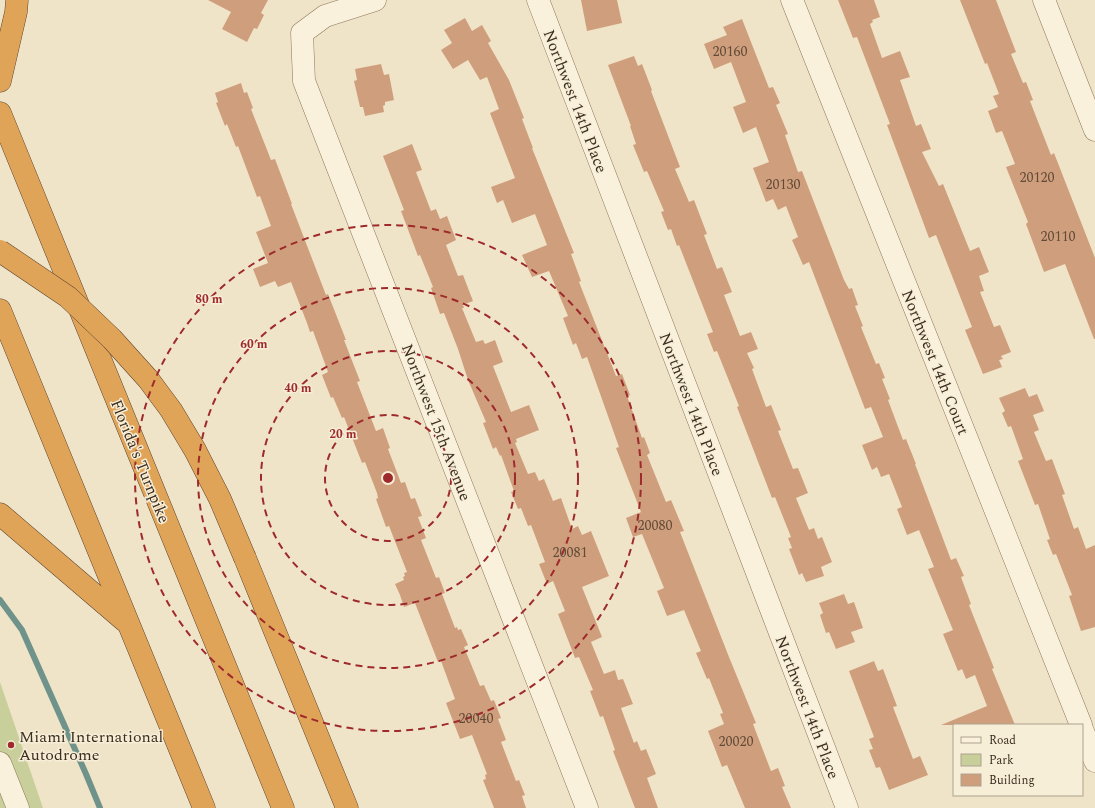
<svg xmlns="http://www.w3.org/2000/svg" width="1095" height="808" viewBox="0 0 1095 808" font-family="Spectral,serif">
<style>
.green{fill:#c9cf9b}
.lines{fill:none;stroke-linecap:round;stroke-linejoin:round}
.stream{stroke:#6f938a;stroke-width:6}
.building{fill:#cf9f7d}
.minor-casing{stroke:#8d765c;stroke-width:23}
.highway-casing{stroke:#5b4430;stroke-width:23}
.minor{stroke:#faf1dc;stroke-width:22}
.highway{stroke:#e0a458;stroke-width:22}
.highway-bridge-casing{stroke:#5b4430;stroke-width:23;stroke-linecap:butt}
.highway-bridge{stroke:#e0a458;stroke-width:22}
.ring{fill:none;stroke:#9e2a2b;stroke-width:2;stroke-dasharray:7 5}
.poi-dot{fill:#9e2a2b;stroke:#f7eed8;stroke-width:1.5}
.labels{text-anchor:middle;stroke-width:3;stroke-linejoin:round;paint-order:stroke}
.number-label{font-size:14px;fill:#624a37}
.street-label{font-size:16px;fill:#3d2e20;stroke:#f7eed8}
.poi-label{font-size:16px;fill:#3d2e20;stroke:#f7eed8;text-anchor:start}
.centre{fill:#9e2a2b;stroke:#f7eed8;stroke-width:2}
.ring-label{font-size:12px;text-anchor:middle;font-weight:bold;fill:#9e2a2b;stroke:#f7eed8;stroke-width:3;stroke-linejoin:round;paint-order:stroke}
</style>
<rect width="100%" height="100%" fill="#f0e4c8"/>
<polygon class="green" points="0,682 43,808 0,808"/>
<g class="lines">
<polyline class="stream" points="0,600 22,630 86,774 100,808"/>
</g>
<g class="building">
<polygon points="208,0 268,0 261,13 264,15 257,29 254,28 247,42 222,29 231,12"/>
<polygon points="581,0 617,0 622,23 587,31"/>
<polygon points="838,0 874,0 880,17 872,20 873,22 870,24 882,58 900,51 910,77 900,80 916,126 921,124 931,149 922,152 939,186 943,184 970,251 979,247 989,272 979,276 984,291 980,292 994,327 1000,325 1011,352 1001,356 1003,359 999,360 1002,367 983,374 965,330 972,327 936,235 929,238 887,125 890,124 857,37 853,38"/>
<polygon points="960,0 996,0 1016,52 1011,54 1023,83 1026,82 1033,100 1030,101 1051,155 1054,153 1095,258 1095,339 1094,339 1065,264 1044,272 1026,224 1028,222 1006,167 1015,164 1002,131 996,133 988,111 998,107 993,96 999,94 987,63 985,64"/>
<polygon points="465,18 472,31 482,25 491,41 488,43 509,80 524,118 522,119 533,148 532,148 574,253 571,254 581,281 579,282 616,376 622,374 630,395 627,396 642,438 644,437 650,453 647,455 666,502 671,500 684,531 680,532 729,657 756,723 753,724 771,771 778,768 785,786 782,787 791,808 745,808 727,765 722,767 708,731 724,724 720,714 723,713 709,678 707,679 696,653 701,651 684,610 667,616 657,591 664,588 642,534 633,537 626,518 641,512 616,448 619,447 587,357 582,359 576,343 573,345 563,318 568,316 549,271 532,277 522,255 547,245 535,214 512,223 503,200 497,203 491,187 515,178 490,113 499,109 487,77 480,80 468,60 453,69 441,50 452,43 444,30"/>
<polygon points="742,19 769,88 773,87 780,103 776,105 788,134 785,135 798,172 802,171 844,280 849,289 852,288 858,305 855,306 863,326 861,327 876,364 879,363 885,378 882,379 890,399 888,400 903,440 906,439 916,464 915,464 951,560 956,558 964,576 961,577 971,604 969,605 994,668 992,669 1015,725 941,725 987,706 975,675 966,679 962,669 958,671 943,634 953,630 928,569 934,567 919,530 907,535 897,509 902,507 889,474 881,477 877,467 872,470 862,445 883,437 871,407 865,409 809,262 803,265 792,240 798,237 786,206 778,210 773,199 766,202 753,168 769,162 756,127 743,133 733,107 746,102 731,62 714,69 704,44 727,35 723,27"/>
<polygon points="634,56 638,66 642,64 652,90 651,91 680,167 675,169 689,202 694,200 707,234 704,235 717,269 722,267 732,292 724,295 740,336 751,332 758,349 747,353 754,368 752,369 766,407 771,405 781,430 778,431 793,469 798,468 808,493 796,498 809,530 814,528 818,539 822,537 832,562 821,567 824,576 806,582 802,573 799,575 789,549 792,548 788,538 791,537 775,497 772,498 737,407 739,406 717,351 714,352 707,334 713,332 679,245 677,246 671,229 668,230 661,212 664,211 650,178 647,171 644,172 633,145 636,144 630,126 631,126 608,65"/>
<polygon points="381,64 384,75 389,74 394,100 385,102 385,105 383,106 384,112 365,116 363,107 360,107 354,81 357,80 355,69"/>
<polygon points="241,83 244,93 247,92 253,108 251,109 271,160 275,159 292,204 291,204 326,295 328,294 346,340 344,340 360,381 357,382 376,431 383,428 390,448 388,449 401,483 405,482 411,499 415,498 422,516 418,517 426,538 421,540 436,578 439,577 445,593 442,594 455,628 457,627 458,630 461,629 468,645 464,647 480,686 484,685 491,701 494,700 501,718 498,719 506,740 501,742 516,781 519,780 525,795 522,796 526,808 494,808 483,780 486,779 485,775 487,774 472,735 460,739 446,703 455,699 441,661 438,662 415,603 404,607 400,595 395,584 404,580 403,577 405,576 404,573 407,572 389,526 386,527 376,499 378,498 377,493 365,462 362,463 344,417 342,418 333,397 331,398 322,375 328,372 313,331 310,332 307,323 291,282 278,287 275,281 260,287 253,269 268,263 256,232 271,226 260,196 257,197 238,146 236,147 227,124 225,126 216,103 218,102 215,93"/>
<polygon points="412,144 422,170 416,172 431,211 436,209 440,219 447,216 456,240 446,245 458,276 463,275 473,301 463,305 464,308 462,308 476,342 483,340 485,344 495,340 503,362 493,366 511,412 529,405 539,430 516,439 517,442 515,443 528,474 535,472 539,481 544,479 553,501 561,498 572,529 578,526 582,535 591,531 609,576 582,587 602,637 591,642 604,674 615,670 618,680 623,679 633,704 621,708 634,743 637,741 641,751 646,749 656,774 647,778 658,808 635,808 613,751 615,750 603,716 600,717 590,691 593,690 579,657 575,658 558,614 565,611 553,581 547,584 539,564 545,562 531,525 528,526 521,508 518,509 511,492 514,491 501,455 500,456 496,447 493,449 483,423 486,422 468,380 458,349 444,313 440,314 431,288 433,287 420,255 418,256 401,211 404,210 383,156"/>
<polygon points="1025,388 1029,397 1037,394 1044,411 1033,415 1039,430 1034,432 1046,461 1052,459 1065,494 1062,495 1074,529 1078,527 1086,549 1095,545 1095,627 1081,631 1069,596 1072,595 1056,554 1053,555 1047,540 1050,539 1038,504 1035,505 1018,461 1023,459 1011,426 1008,427 1002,413 1005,411 999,398"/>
<polygon points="844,594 848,604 854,602 863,628 851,632 855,642 836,649 829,632 826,633 820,615 823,613 819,603"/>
<polygon points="874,661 878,671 883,669 897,706 893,707 913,759 920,756 928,775 889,790 880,767 876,768 869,750 873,749 869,739 874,737 849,671"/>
</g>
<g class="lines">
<defs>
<g id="minor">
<polyline points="375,0 325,16 302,33 304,81 587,808"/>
<polyline points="538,0 847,808"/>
<polyline points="792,0 1081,725"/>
<polyline points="1044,0 1095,130"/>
<polyline points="1082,729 1095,761"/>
<polyline points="0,763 18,808"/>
</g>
<g id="highway">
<polyline points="0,81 16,12 17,0"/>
<polyline points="0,113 283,808"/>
<polyline points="0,310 204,808"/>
<polyline points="0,514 125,621"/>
<polyline points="245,558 347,808"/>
</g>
</defs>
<use href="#minor" class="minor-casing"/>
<use href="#highway" class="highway-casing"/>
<use href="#minor" class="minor"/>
<use href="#highway" class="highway"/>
<defs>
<polyline id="highway-bridge" points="0,251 68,297 112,339 148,379 171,410 195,450 220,499 245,558"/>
</defs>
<use href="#highway-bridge" class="highway-bridge-casing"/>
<use href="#highway-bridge" class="highway-bridge"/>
</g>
<g class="ring">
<circle cx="388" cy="478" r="63"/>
<circle cx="388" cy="478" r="127"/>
<circle cx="388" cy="478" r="190"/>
<circle cx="388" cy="478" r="253"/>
</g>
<circle class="poi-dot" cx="11" cy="745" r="4"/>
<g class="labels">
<g class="number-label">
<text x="730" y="56">20160</text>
<text x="1037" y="182">20120</text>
<text x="783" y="189">20130</text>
<text x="1058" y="241">20110</text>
<text x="655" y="530">20080</text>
<text x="570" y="557">20081</text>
<text x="476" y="723">20040</text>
<text x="736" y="746">20020</text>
</g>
<g class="street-label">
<text transform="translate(576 101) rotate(69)" y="6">Northwest 14th Place</text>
<text transform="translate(936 362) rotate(68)" y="6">Northwest 14th Court</text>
<text transform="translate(692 404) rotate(69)" y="6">Northwest 14th Place</text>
<text transform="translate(437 422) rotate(69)" y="6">Northwest 15th Avenue</text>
<text transform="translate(141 461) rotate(68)" y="6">Florida's Turnpike</text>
<text transform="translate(808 707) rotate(69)" y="6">Northwest 14th Place</text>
</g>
<g class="poi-label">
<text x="19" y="742">Miami International<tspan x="19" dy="18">Autodrome</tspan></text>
</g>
</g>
<circle cx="388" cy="478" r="6" class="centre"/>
<g class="ring-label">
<text x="209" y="303">80 m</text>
<text x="254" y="348">60 m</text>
<text x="298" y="392">40 m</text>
<text x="343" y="438">20 m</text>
</g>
<rect x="953" y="724" width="130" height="72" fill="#f7eed8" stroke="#ada18e"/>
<rect x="961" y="737" width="20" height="6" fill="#faf1dc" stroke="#ada18e"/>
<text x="989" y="744" font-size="12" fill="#3d2e20">Road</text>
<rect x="961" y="754" width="20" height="12" fill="#c9cf9b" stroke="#ada18e"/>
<text x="989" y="764" font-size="12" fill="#3d2e20">Park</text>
<rect x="961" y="774" width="20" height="12" fill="#cf9f7d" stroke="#ada18e"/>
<text x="989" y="784" font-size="12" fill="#3d2e20">Building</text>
</svg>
